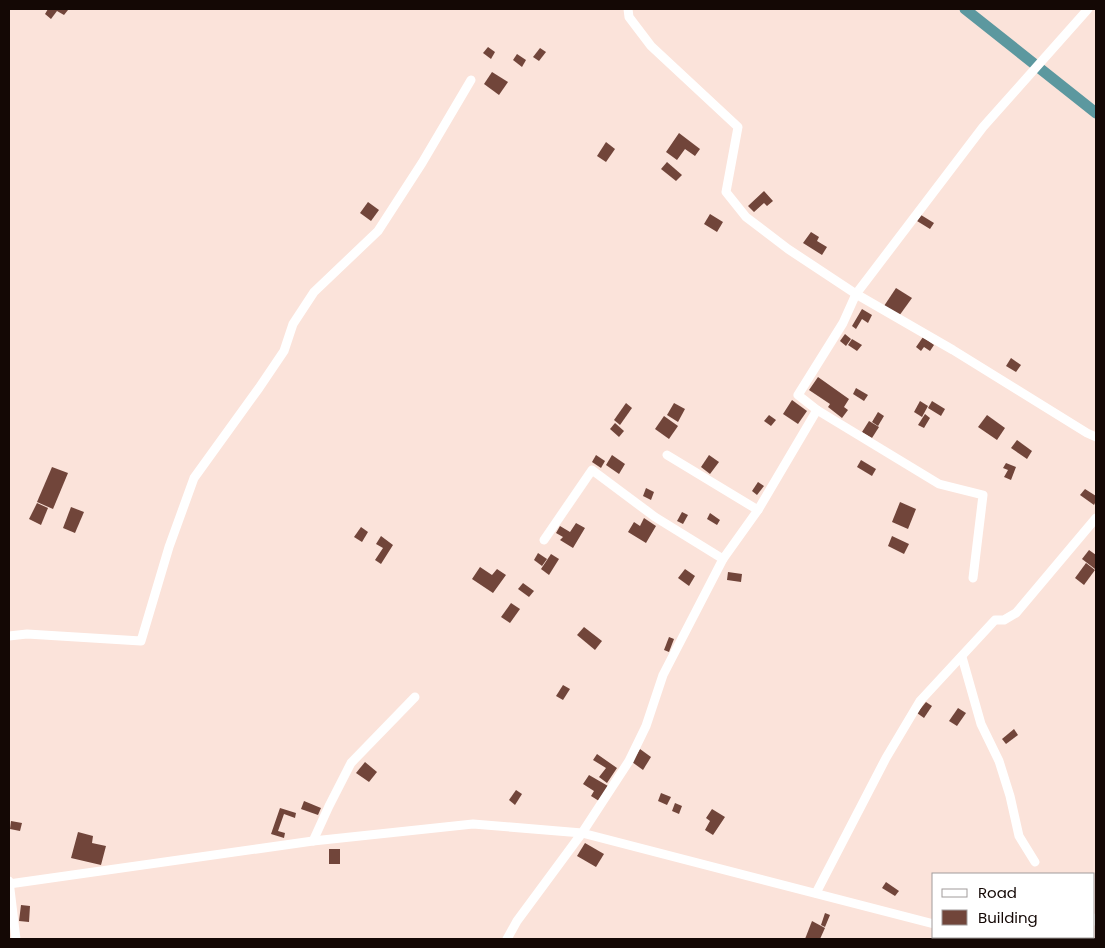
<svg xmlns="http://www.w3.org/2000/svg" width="1105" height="948" viewBox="0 0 1105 948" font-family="Poppins,sans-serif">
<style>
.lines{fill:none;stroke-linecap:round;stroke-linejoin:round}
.canal{stroke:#5c989f;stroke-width:11}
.building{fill:#71453a}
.minor{stroke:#fff;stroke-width:9}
</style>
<rect width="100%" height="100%" fill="#fbe3da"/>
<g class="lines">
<polyline class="canal" points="965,9 1096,113"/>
</g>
<g class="building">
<polygon points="48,9 66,9 68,10 64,15 57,11 51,19 45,14"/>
<polygon points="488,47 495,52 491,59 483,53"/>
<polygon points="540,48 546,52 539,61 533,57"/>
<polygon points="517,54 526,60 522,67 513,60"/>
<polygon points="492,72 508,82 499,95 484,84"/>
<polygon points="679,133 700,149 695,156 685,149 677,160 666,152"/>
<polygon points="606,142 615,149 606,162 597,156"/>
<polygon points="667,162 682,175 676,181 661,169"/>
<polygon points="764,191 773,201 767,206 764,203 754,212 748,206"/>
<polygon points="368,202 379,210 371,221 360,213"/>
<polygon points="710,214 723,222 717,232 704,224"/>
<polygon points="921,215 934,223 930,229 917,221"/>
<polygon points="811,232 819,237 817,241 827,247 822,255 803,243"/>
<polygon points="896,288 912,298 899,316 884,306"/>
<polygon points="862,309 872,315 868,323 862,319 856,329 852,326"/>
<polygon points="845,334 851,339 846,346 840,341"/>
<polygon points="923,337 934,345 930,351 924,347 921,351 916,347"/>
<polygon points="852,339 862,345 857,351 848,345"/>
<polygon points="1011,358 1021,365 1016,372 1006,366"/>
<polygon points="818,377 849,399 844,407 848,410 842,418 828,407 830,404 809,390"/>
<polygon points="856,388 868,395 864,401 853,394"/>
<polygon points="792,400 807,411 798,424 783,414"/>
<polygon points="920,401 928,406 922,417 914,412"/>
<polygon points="932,401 945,409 941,416 928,408"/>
<polygon points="626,403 632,408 620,425 614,420"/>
<polygon points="674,403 685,409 678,422 667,415"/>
<polygon points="878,412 884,416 878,426 872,422"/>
<polygon points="925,414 930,418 924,428 918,425"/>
<polygon points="769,415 776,420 771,426 764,421"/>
<polygon points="987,415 1005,428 997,440 978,427"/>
<polygon points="664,416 678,426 669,439 655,429"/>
<polygon points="869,421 879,427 872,438 862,432"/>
<polygon points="615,423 624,431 619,437 610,429"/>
<polygon points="1017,440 1032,451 1027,459 1011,448"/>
<polygon points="596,455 605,461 601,468 592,462"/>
<polygon points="612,455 625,464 619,474 606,465"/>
<polygon points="709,455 719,462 710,474 701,467"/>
<polygon points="861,460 876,469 872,476 857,467"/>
<polygon points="1006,463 1016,467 1011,480 1004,477 1008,470 1003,468"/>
<polygon points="52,467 68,473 53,509 37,502"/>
<polygon points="758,482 764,486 757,495 752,491"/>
<polygon points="646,488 654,492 651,500 643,496"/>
<polygon points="1085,489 1096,496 1096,501 1094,505 1080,495"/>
<polygon points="900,502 916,509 908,529 892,522"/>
<polygon points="37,503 48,508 41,525 29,519"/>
<polygon points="71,507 84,512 75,533 63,528"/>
<polygon points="682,512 688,515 683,524 677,521"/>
<polygon points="710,513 720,520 717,525 707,519"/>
<polygon points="644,518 656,526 646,543 628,532 634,522 640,526"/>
<polygon points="576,523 585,528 573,548 560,540 563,537 556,533 560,526 570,532"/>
<polygon points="361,527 368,532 362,542 354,537"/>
<polygon points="381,536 393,545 381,564 375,560 383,548 376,544"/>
<polygon points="892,536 909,544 904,554 888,546"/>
<polygon points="1089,550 1096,555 1095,569 1082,559"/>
<polygon points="538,553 547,559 542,566 534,560"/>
<polygon points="551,554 559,559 549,575 541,569"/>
<polygon points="1086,563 1095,570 1084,585 1075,578"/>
<polygon points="480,567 492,575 497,569 506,575 493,593 472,579"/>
<polygon points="685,569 695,576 689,586 678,578"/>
<polygon points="728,572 742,574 741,582 727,580"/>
<polygon points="523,583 534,591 529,597 518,589"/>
<polygon points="511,603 520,609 510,623 501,617"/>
<polygon points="584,627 602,641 595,650 577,635"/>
<polygon points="669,637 674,639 669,652 664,650"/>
<polygon points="563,685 570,689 563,700 556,696"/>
<polygon points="926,702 932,706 924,718 917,713"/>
<polygon points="958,708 966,713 957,726 949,721"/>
<polygon points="1014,729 1018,735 1006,744 1002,739"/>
<polygon points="640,749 651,757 643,770 632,762"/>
<polygon points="597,754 617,768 607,783 599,777 606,768 593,760"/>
<polygon points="365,762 377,772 369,782 356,773"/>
<polygon points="589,775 608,786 599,801 591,796 594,791 583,784"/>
<polygon points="516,790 522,794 515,805 509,800"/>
<polygon points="661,793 671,797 667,805 658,801"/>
<polygon points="304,801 321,808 318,815 301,809"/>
<polygon points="675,803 682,806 679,814 672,811"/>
<polygon points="280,808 296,813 295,818 284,814 278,831 285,833 284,838 271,834"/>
<polygon points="712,809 725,817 713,835 705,830 710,821 706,818"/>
<polygon points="11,821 22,823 20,831 10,829"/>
<polygon points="78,832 93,836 92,843 106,846 101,865 71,858"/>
<polygon points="585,843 604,854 596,867 577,856"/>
<rect x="329" y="849" width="11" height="15"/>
<polygon points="886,882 899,891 895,896 882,888"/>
<polygon points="21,905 30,906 29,922 19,921"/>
<polygon points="825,913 830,915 825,927 821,925"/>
<polygon points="812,921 825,928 820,939 805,939"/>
</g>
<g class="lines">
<g class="minor">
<polyline points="628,9 629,17 651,46 738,127 726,192 746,217 788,249 856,294 953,350 1087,433 1096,437"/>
<polyline points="817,410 939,484 983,495 973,578"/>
<polyline points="667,455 758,510"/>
<polyline points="544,540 592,470 655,517 723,559"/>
<polyline points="9,636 27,634 141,641 169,547 194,478 259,388 284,351 293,324 314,292 378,231 422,163 471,80"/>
<polyline points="962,657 981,724 999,761 1010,796 1019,836 1035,862"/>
<polyline points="313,841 329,806 351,763 415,697"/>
<polyline points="9,881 16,939"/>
<polyline points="9,884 313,841 473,824 582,833 934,924"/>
<polyline points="816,893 886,758 920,701 995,620 1004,620 1016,613 1096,518"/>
<polyline points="1094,921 1096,918"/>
<polyline points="980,937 990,939"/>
<polyline points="507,939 517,921 582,833 629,761 646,726 663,675 723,559 758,510 817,410 798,395 843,323 856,294 983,127 1088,9"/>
<polyline points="1073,939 1076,937"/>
</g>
</g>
<rect width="1105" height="948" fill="none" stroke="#140805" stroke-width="20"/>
<rect x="932" y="873" width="162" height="65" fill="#ffffff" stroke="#a19c9b"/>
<rect x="942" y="889" width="25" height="8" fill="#ffffff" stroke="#a19c9b"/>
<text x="978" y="898" font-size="15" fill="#140805">Road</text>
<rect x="942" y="910" width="25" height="15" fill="#71453a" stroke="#a19c9b"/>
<text x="978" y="923" font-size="15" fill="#140805">Building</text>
</svg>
